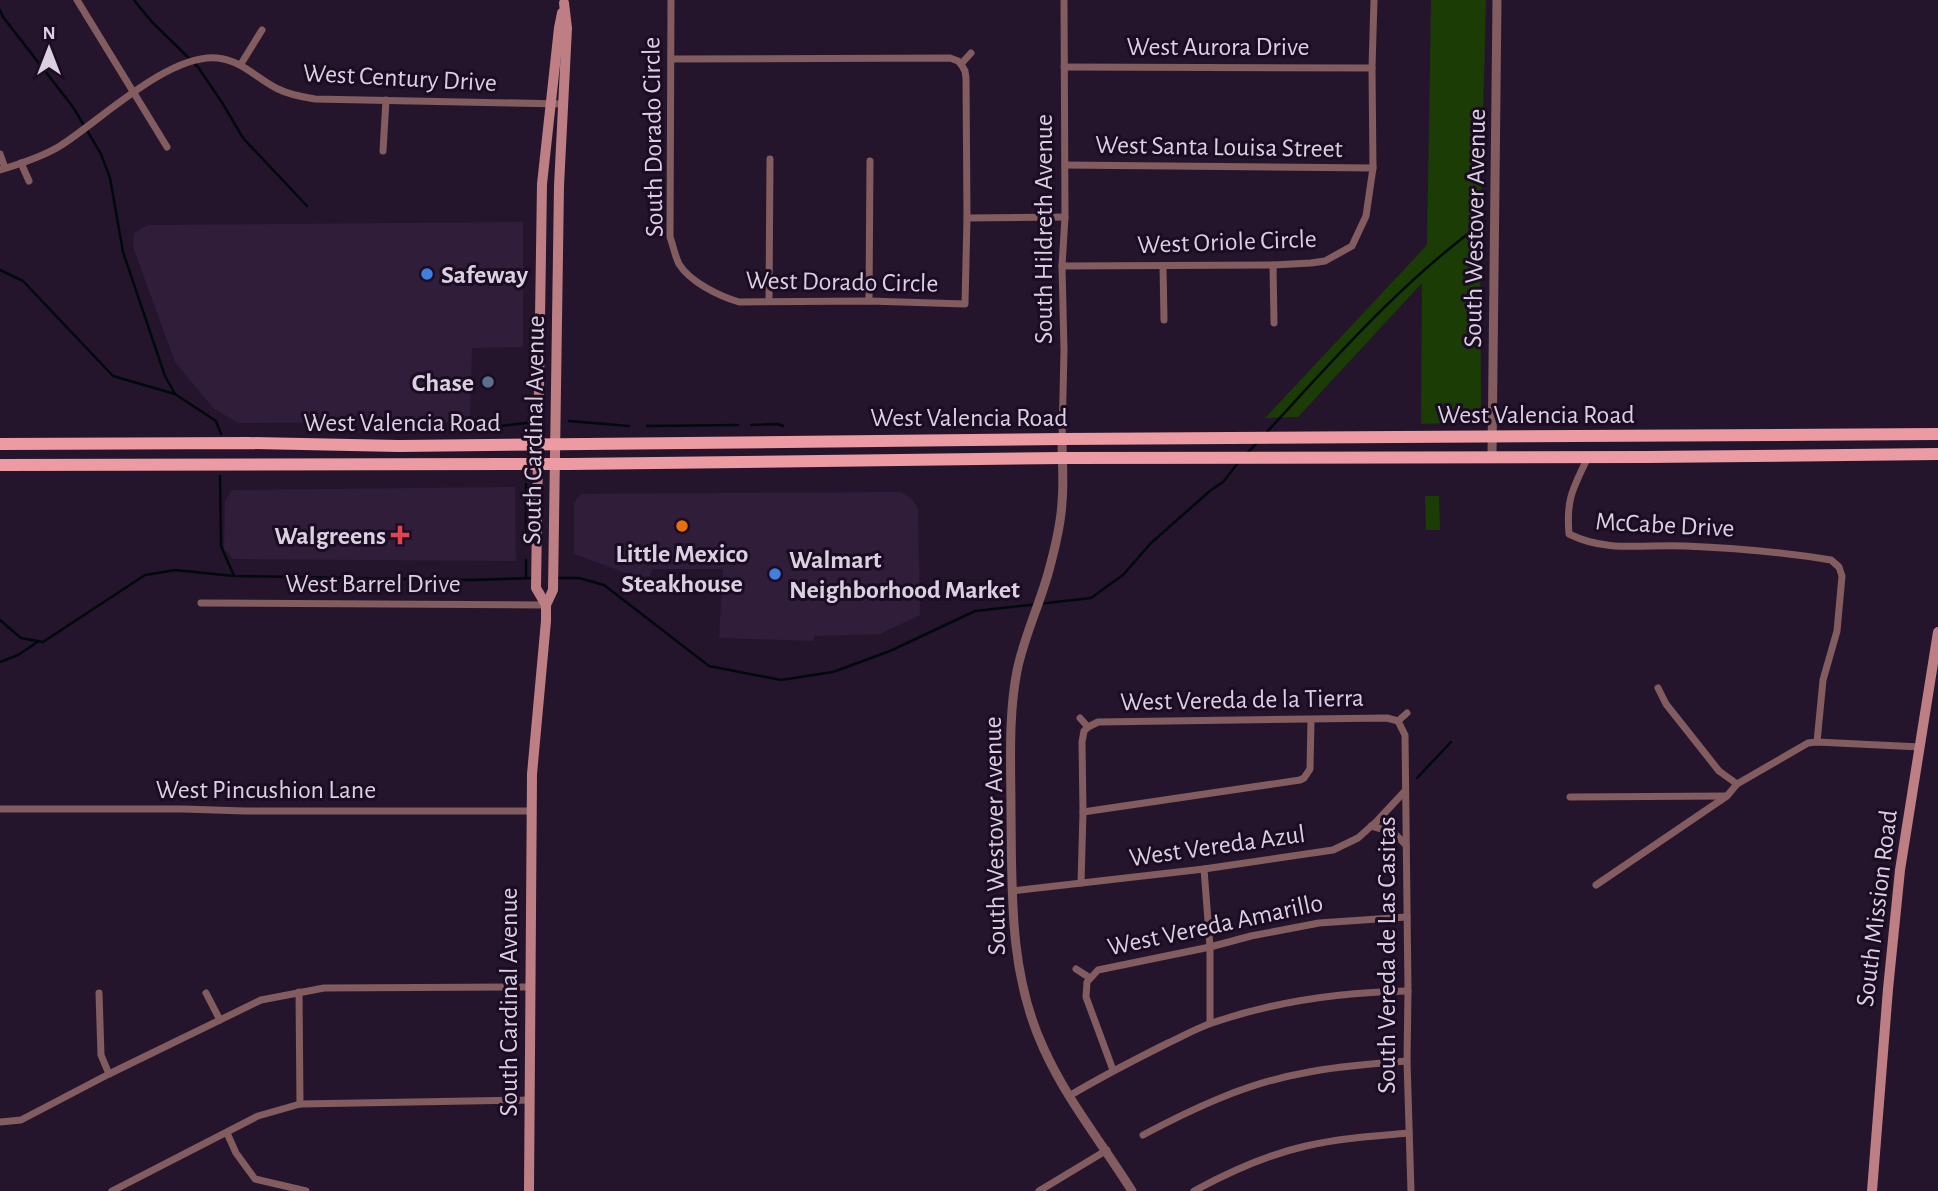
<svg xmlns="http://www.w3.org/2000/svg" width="1938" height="1191" viewBox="0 0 1938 1191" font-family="'Alegreya Sans',sans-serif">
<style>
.built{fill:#2f1d3a}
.green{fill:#1c3c06}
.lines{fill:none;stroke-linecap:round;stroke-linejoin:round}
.stream{stroke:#000a0d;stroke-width:2.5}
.minor{stroke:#825c5e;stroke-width:7}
.tertiary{stroke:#825c5e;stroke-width:9}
.secondary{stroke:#bd7f84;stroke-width:10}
.primary{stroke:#eb9ba1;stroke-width:12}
.shop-dot{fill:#3f7fe0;stroke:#1b0c23;stroke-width:2.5}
.service-dot{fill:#5c6f8a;stroke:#1b0c23;stroke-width:2.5}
.food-dot{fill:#e8710a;stroke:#1b0c23;stroke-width:2.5}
.health-dot{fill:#e0444e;stroke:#1b0c23;stroke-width:2.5}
.labels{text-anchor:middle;stroke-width:6;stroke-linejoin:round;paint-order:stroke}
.street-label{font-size:26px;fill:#dad0e1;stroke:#1b0c23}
.poi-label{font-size:26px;font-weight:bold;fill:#dad0e1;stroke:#1b0c23;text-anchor:start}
</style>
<rect width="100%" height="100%" fill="#24152d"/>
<g class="built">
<polygon points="523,222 523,347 472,348 470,422 238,423 214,409 175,362 133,247 134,233 148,225"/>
<polygon points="515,487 516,561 233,559 224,549 225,501 232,490"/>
<polygon points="901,492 912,499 918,509 920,615 880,634 814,636 814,641 719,638 723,569 652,569 650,576 640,578 574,554 574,503 581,494"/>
</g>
<g class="green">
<polygon points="1431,0 1486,0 1480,230 1481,411 1474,422 1421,424 1422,283 1298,417 1265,418 1427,245"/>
<polygon points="1425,496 1439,496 1440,530 1426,530"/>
</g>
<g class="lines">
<g class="stream">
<polyline points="134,0 151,21 198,67 223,104 243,138 307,206"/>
<polyline points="0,10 3,17 73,107 101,154 110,178 123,252 165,376 175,394"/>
<polyline points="0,270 23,281 113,376 175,394 216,421 221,434"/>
<polyline points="569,421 629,426"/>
<polyline points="1024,421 1048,420 1052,423"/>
<polyline points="751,425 777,424 783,426"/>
<polyline points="647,426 738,425"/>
<polyline points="474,429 535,422"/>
<path d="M1266 433C1335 358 1402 281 1485 221"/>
<polyline points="1247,453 1257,443"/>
<polyline points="220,476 221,546 234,576 473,580 534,578"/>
<polyline points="526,542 526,484"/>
<polyline points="526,578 526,560"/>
<polyline points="558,578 579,578 604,585 709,666 781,680 833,672 890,651 975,611 1091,598 1123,575 1151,543 1211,490 1223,482 1238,463"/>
<polyline points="0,620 21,638 43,642 145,575 175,570 234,576"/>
<polyline points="0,662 18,655 39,641"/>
<polyline points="1417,778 1451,742"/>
</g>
<g class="minor">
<polyline points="77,0 167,147"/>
<path d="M671 0 670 237C673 245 675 256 679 264 690 282 719 296 739 302L869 301 965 304 967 218 966 78 965 71 961 64"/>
<polyline points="671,59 950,58 958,61 961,64"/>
<polyline points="241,64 262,30"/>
<polyline points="961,64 971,53"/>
<polyline points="1064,67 1372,68"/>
<polyline points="383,151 386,100"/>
<polyline points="0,154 5,168"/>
<polyline points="21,163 29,181"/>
<polyline points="1065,165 1373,168"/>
<path d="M0 170C20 164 42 157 60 146 101 120 168 54 217 58 242 60 257 79 278 89 290 95 302 97 315 99L564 104"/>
<polyline points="967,218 1065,217"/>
<polyline points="1273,265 1274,323"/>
<polyline points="1062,266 1273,265 1311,263 1325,261 1352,246 1366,216 1373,168 1372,68 1374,0"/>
<polyline points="1163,266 1164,320"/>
<polyline points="769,301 770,159"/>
<polyline points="869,301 870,161"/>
<polyline points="1062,439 1064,350 1062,266 1065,217 1064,0"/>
<path d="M1588 457C1573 489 1566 498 1569 534 1607 553 1645 544 1685 546 1734 548 1783 552 1831 560L1839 567 1842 576 1837 631 1823 680 1817 742"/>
<polyline points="201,603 546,605"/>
<polyline points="1658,688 1666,704 1719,771 1737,784"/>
<polyline points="1080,718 1088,727"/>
<polyline points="1398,721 1405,735 1408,991 1407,1061 1411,1191"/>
<polyline points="1398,721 1407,713"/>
<polyline points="1088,727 1098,722 1387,718 1398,721"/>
<polyline points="1570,797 1726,796"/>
<polyline points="0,809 183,809 245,811 532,811"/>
<polyline points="1083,812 1300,780 1304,778 1310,769 1311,720"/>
<polyline points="1371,826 1393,832 1406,845"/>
<polyline points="1204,869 1210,947 1210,1023"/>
<polyline points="1081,883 1083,812 1082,742 1084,731 1088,727"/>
<polyline points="1596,885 1727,796 1737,784 1808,743 1817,742 1920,747"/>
<polyline points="1012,891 1204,869 1333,850 1358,838 1377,821 1405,791"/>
<polyline points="1076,969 1090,978"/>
<polyline points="299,992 300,1104"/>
<polyline points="99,993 101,1055 109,1074"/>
<polyline points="206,993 220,1020"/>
<polyline points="1113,1070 1086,997 1087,982 1098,970 1210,947 1251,936 1319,923 1407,917"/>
<path d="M1069 1096C1101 1077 1134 1060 1168 1043 1183 1036 1197 1028 1212 1023 1276 1001 1341 992 1408 991"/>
<polyline points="0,1122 21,1120 109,1074 261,1000 324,988 530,987"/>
<polyline points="227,1133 236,1153 255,1179 306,1191"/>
<path d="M1143 1135C1194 1108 1247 1083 1304 1073 1338 1066 1372 1064 1407 1061"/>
<polyline points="112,1191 258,1116 300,1104 530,1100"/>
<polyline points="1039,1191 1107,1150"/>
<path d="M1194 1191C1229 1172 1266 1155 1306 1146 1340 1138 1374 1136 1409 1133"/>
</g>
<g class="tertiary">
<path d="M1062 439C1062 460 1064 482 1062 502 1061 525 1055 548 1049 570 1040 604 1024 636 1017 671 1008 717 1011 766 1011 813 1012 893 1009 973 1043 1047 1066 1099 1102 1143 1132 1191"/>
<polyline points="1492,457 1497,0"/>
</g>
<g class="secondary">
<polyline points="546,605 536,588 542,184 559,28 562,13"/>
<polyline points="529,1191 532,774 546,621 546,605 553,590 559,186 567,28 564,3"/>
<polyline points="1872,1191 1888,989 1900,870 1938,632"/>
</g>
<g class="primary">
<polyline points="0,444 248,443 399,446 1062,439 1938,434"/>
<polyline points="0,465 570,464 1062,458 1647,457 1938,454"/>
</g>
</g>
<g class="shop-dot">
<circle cx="427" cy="274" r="7"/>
<circle cx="775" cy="574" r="7"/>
</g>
<circle class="service-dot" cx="488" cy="382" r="7"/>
<circle class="food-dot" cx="682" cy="526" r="7"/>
<path class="health-dot" d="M396.5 524.5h7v7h7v7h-7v7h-7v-7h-7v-7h7z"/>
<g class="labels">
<g class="street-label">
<text x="1218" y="55">West Aurora Drive</text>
<text transform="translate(400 77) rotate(3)" y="9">West Century Drive</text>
<text transform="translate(652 137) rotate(-91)" y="9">South Dorado Circle</text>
<text transform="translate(1219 146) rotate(1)" y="9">West Santa Louisa Street</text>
<text transform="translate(1474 228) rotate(-89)" y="9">South Westover Avenue</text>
<text transform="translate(1043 229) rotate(-90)" y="9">South Hildreth Avenue</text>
<text transform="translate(1227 241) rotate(-2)" y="9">West Oriole Circle</text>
<text transform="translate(842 281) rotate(1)" y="9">West Dorado Circle</text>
<text x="1536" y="423">West Valencia Road</text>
<text x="969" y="426">West Valencia Road</text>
<text x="402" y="431">West Valencia Road</text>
<text transform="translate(533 430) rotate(-89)" y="9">South Cardinal Avenue</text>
<text transform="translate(1665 524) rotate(3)" y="9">McCabe Drive</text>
<text x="373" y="592">West Barrel Drive</text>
<text transform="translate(1242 699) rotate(-1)" y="9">West Vereda de la Tierra</text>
<text x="266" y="798">West Pincushion Lane</text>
<text transform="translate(994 836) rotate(-91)" y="9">South Westover Avenue</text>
<text transform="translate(1217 845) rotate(-8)" y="9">West Vereda Azul</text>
<text transform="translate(1876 908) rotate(-83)" y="9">South Mission Road</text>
<text transform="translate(1215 924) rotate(-12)" y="9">West Vereda Amarillo</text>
<text transform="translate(1386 955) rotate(-90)" y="9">South Vereda de Las Casitas</text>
<text transform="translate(508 1002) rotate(-90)" y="9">South Cardinal Avenue</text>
</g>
<g class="poi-label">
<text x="441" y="283">Safeway</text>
<text x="474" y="391" text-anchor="end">Chase</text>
<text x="386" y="544" text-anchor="end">Walgreens</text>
<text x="682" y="562" text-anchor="middle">Little Mexico<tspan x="682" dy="30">Steakhouse</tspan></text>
<text x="789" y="568">Walmart<tspan x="789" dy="30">Neighborhood Market</tspan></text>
</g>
</g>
<g transform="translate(49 49)" stroke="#1b0c23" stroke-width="5" paint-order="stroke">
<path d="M0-5L12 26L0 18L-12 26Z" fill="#dad0e1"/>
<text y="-10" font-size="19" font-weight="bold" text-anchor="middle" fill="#dad0e1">N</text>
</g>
</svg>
